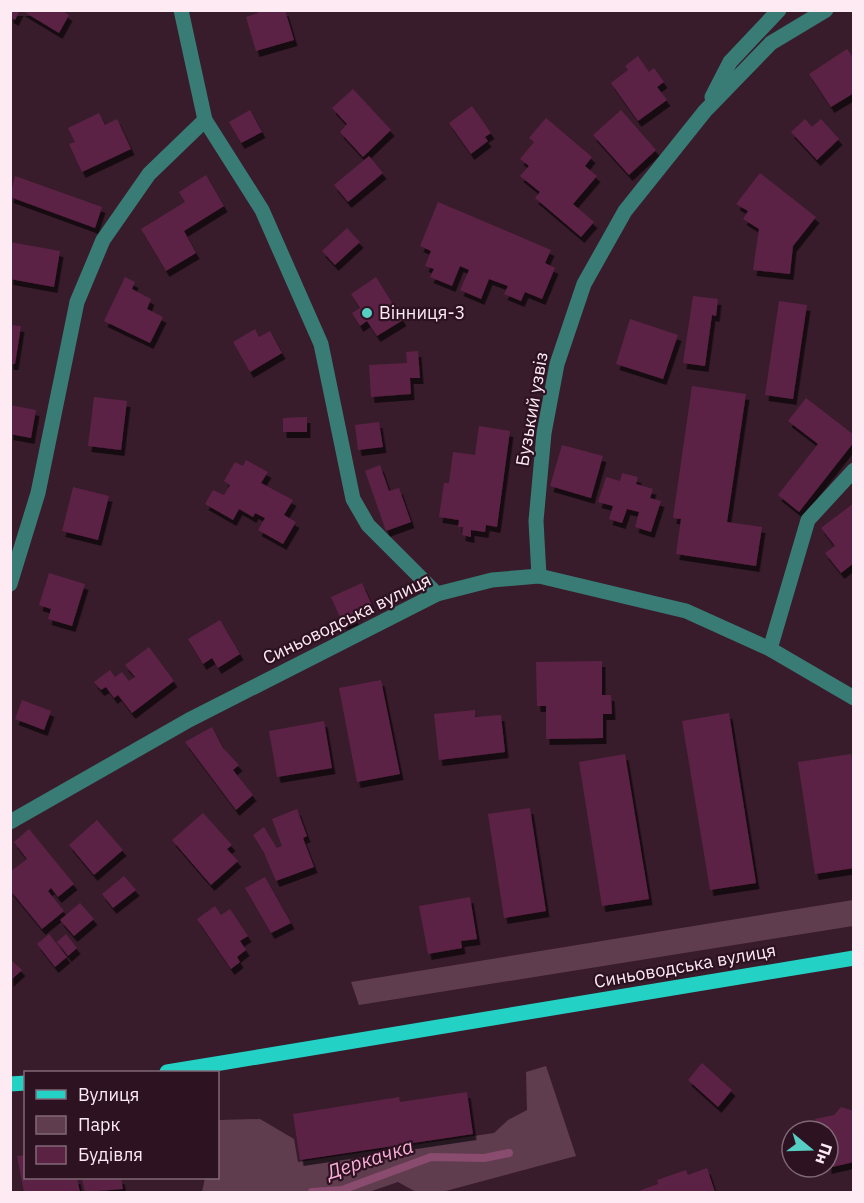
<svg xmlns="http://www.w3.org/2000/svg" width="864" height="1203" viewBox="0 0 864 1203" font-family="'IBM Plex Sans',sans-serif">
<style>
.green{fill:#603c4f}
.lines{fill:none;stroke-linecap:round;stroke-linejoin:round}
.stream{stroke:#894b6e;stroke-width:8}
.building{fill:#5b2244;filter:url(#shadow)}
.minor{stroke:#387c75;stroke-width:15}
.major{stroke:#23d2c5;stroke-width:15}
.poi-dot{fill:#56cec3;stroke:#2d1222;stroke-width:2}
.labels{text-anchor:middle;stroke-width:4.5;stroke-linejoin:round;paint-order:stroke}
.poi-label{font-size:18px;fill:#feeaf3;stroke:#2d1222;text-anchor:start}
.street-label{font-size:18px;fill:#feeaf3;stroke:#2d1222}
.water-label{font-size:20px;font-style:italic;fill:#fab0d7;stroke:#2d1222}
</style>
<defs>
<filter id="shadow"><feDropShadow dx="3.5" dy="6" stdDeviation="0" flood-color="#0009"/></filter>
</defs>
<rect width="100%" height="100%" fill="#381c2b"/>
<g class="green">
<polygon points="853,900 853,926 359,1005 351,982"/>
<polygon points="546,1066 576,1156 442,1192 416,1192 398,1182 369,1192 202,1192 205,1178 218,1178 218,1120 260,1119 294,1139 298,1162 494,1133 508,1120 527,1110 526,1072"/>
</g>
<g class="lines">
<polyline class="stream" points="312,1192 342,1190 431,1157 484,1158 509,1153"/>
</g>
<g class="building">
<polygon points="10,10 20,10 15,20 10,17"/>
<polygon points="21,10 61,10 69,15 59,33"/>
<polygon points="258,10 285,10 294,40 256,51 246,17 258,13"/>
<polygon points="847,49 854,59 854,93 831,107 809,74"/>
<polygon points="638,56 649,72 654,68 664,82 657,87 667,100 638,121 611,83 628,70 625,66"/>
<polygon points="353,89 391,130 363,157 340,132 347,124 332,108"/>
<polygon points="472,106 491,133 485,137 488,141 471,154 449,123"/>
<polygon points="250,110 262,132 241,143 229,122"/>
<polygon points="621,110 656,150 629,175 593,135"/>
<polygon points="99,113 105,125 117,119 131,149 82,172 69,144 75,142 68,128"/>
<polygon points="546,118 592,157 585,166 597,176 573,204 594,222 581,237 535,198 540,192 520,176 529,166 520,159 534,142 529,138"/>
<polygon points="805,119 812,127 821,119 839,139 817,160 791,132"/>
<polygon points="369,156 383,173 348,202 334,185"/>
<polygon points="760,173 816,217 793,246 790,274 753,270 759,229 743,219 748,211 736,204"/>
<polygon points="206,175 224,206 184,231 196,253 166,271 141,229 185,202 179,192"/>
<polygon points="15,176 102,207 95,228 10,197"/>
<polygon points="438,202 551,250 545,263 555,268 542,299 525,292 521,301 504,294 508,286 489,279 481,299 460,290 469,270 460,266 452,286 430,277 434,269 425,266 431,251 420,246"/>
<polygon points="347,228 360,242 335,265 322,251"/>
<polygon points="10,242 60,251 54,287 10,279"/>
<polygon points="125,277 135,282 132,289 151,299 147,309 163,317 150,343 104,321"/>
<polygon points="376,277 403,320 377,336 367,321 360,326 352,313 360,308 351,294"/>
<polygon points="693,296 718,299 716,316 712,315 705,366 683,363"/>
<polygon points="779,301 807,305 793,399 765,395"/>
<polygon points="630,319 678,335 663,379 616,364"/>
<polygon points="10,325 21,326 15,364 10,364"/>
<polygon points="255,329 259,337 270,331 282,353 250,372 233,342"/>
<polygon points="418,351 420,378 410,378 411,394 371,397 369,365 407,363 406,352"/>
<polygon points="692,386 746,394 727,522 762,527 756,566 676,554 681,519 673,518"/>
<polygon points="94,397 127,401 121,450 88,446"/>
<polygon points="806,398 854,435 854,442 799,512 778,495 818,444 788,421"/>
<polygon points="10,405 36,410 31,438 10,434"/>
<polygon points="307,417 307,432 283,432 283,418"/>
<polygon points="379,422 383,447 358,450 355,425"/>
<polygon points="479,426 510,431 497,527 486,525 485,532 471,530 471,537 462,535 463,527 458,527 459,520 439,517 444,483 449,483 453,452 475,455"/>
<polygon points="562,445 603,456 591,498 550,486"/>
<polygon points="246,460 268,472 261,483 293,500 284,515 296,522 283,544 258,530 265,518 255,513 253,517 239,509 233,520 205,504 213,490 224,495 230,485 224,481 235,462 243,466"/>
<polygon points="380,465 389,491 399,488 411,522 386,531 365,471"/>
<polygon points="622,473 638,477 636,484 653,489 650,498 661,501 651,532 635,527 639,512 627,509 622,523 609,519 613,506 598,502 606,477 620,481"/>
<polygon points="73,487 109,496 98,540 62,531"/>
<polygon points="854,503 854,563 841,573 825,553 835,546 821,528"/>
<polygon points="49,573 85,584 72,626 48,619 51,609 39,605"/>
<polygon points="362,583 372,605 353,613 355,619 343,624 331,597"/>
<polygon points="220,620 240,654 218,668 212,658 203,664 188,639"/>
<polygon points="149,647 174,681 132,713 118,695 114,698 106,687 101,690 94,682 110,670 115,677 122,672 129,681 135,677 125,665"/>
<polygon points="602,661 602,695 611,695 612,714 603,714 603,738 546,739 546,706 537,706 536,662"/>
<polygon points="381,680 400,774 357,782 339,688"/>
<polygon points="22,700 51,711 44,730 15,719"/>
<polygon points="475,710 475,717 501,715 505,752 439,760 434,714"/>
<polygon points="729,713 756,883 710,890 682,721"/>
<polygon points="324,721 332,768 277,777 269,731"/>
<polygon points="212,727 223,748 239,765 233,770 253,795 236,810 185,742"/>
<polygon points="625,754 649,899 602,906 579,762"/>
<polygon points="851,754 854,770 854,868 815,874 798,762"/>
<polygon points="530,808 546,911 504,918 488,814"/>
<polygon points="297,809 307,836 303,838 314,867 276,881 264,853 253,835 264,827 277,848 282,846 272,819"/>
<polygon points="203,813 232,845 227,849 238,861 211,885 172,840"/>
<polygon points="97,820 123,850 94,875 69,845"/>
<polygon points="29,829 74,884 58,897 51,888 48,891 64,911 42,929 10,890 10,872 27,859 14,842"/>
<polygon points="124,876 136,890 113,908 102,894"/>
<polygon points="265,877 291,923 271,933 245,888"/>
<polygon points="470,897 477,939 461,941 462,948 428,954 419,906"/>
<polygon points="80,903 94,919 74,936 60,920"/>
<polygon points="215,906 221,915 230,909 248,936 240,941 246,950 237,957 240,962 231,969 197,919"/>
<polygon points="49,934 67,957 55,967 37,944"/>
<polygon points="66,934 77,948 68,956 57,942"/>
<polygon points="10,959 22,970 10,981"/>
<polygon points="702,1063 732,1090 718,1107 688,1080"/>
<polygon points="467,1092 473,1134 300,1160 293,1114 399,1097 400,1102"/>
<polygon points="841,1107 854,1111 854,1162 828,1168 828,1131 818,1131 815,1119 834,1115"/>
<polygon points="26,1155 26,1178 77,1178 80,1192 24,1192 17,1156"/>
<polygon points="707,1168 715,1192 636,1192 658,1184 657,1180 686,1170 688,1175"/>
<polygon points="97,1178 121,1178 123,1189 85,1192 82,1180"/>
</g>
<g class="lines">
<g class="minor">
<polyline points="181,10 205,120 262,210 321,344 353,499 368,525 437,594"/>
<polyline points="712,97 730,62 779,10"/>
<polyline points="539,576 536,521 544,433 557,364 584,284 625,211 705,111 771,43 826,10"/>
<polyline points="10,584 38,493 77,302 103,240 149,174 205,120"/>
<polyline points="770,649 808,520 854,470"/>
<polyline points="10,822 189,720 437,594 492,580 539,576 686,611 770,649 854,698"/>
</g>
<g class="major">
<polyline points="167,1072 854,958"/>
<polyline points="10,1084 26,1083"/>
</g>
</g>
<circle class="poi-dot" cx="367" cy="313" r="6"/>
<g class="labels">
<g class="poi-label">
<text x="379" y="319">Вінниця-3</text>
</g>
<g class="street-label">
<text transform="translate(532 409) rotate(-80)" y="6">Бузький узвіз</text>
<text transform="translate(347 619) rotate(-26)" y="6">Синьоводська вулиця</text>
<text transform="translate(685 966) rotate(-10)" y="6">Синьоводська вулиця</text>
</g>
<g class="water-label">
<text transform="translate(370 1159) rotate(-18)" y="7">Деркачка</text>
</g>
</g>
<rect width="864" height="1203" fill="none" stroke="#feeaf3" stroke-width="24"/>
<rect x="24" y="1071" width="195" height="108" fill="#2d1222" stroke="#816876" stroke-width="1.5"/>
<rect x="36" y="1090" width="30" height="9" fill="#23d2c5" stroke="#816876" stroke-width="1.5"/>
<text x="78" y="1101" font-size="18" fill="#feeaf3">Вулиця</text>
<rect x="36" y="1116" width="30" height="18" fill="#603c4f" stroke="#816876" stroke-width="1.5"/>
<text x="78" y="1131" font-size="18" fill="#feeaf3">Парк</text>
<rect x="36" y="1146" width="30" height="18" fill="#5b2244" stroke="#816876" stroke-width="1.5"/>
<text x="78" y="1161" font-size="18" fill="#feeaf3">Будівля</text>
<g transform="translate(810 1149) rotate(109)"><circle r="28" fill="#2d1222" stroke="#816876" stroke-width="1.5"/>
<path d="M0-4.5L10 22L0 15L-10 22Z" fill="#56cec3"/>
<text y="-9" font-size="16" font-weight="bold" text-anchor="middle" fill="#feeaf3">Пн</text>
</g>
</svg>
